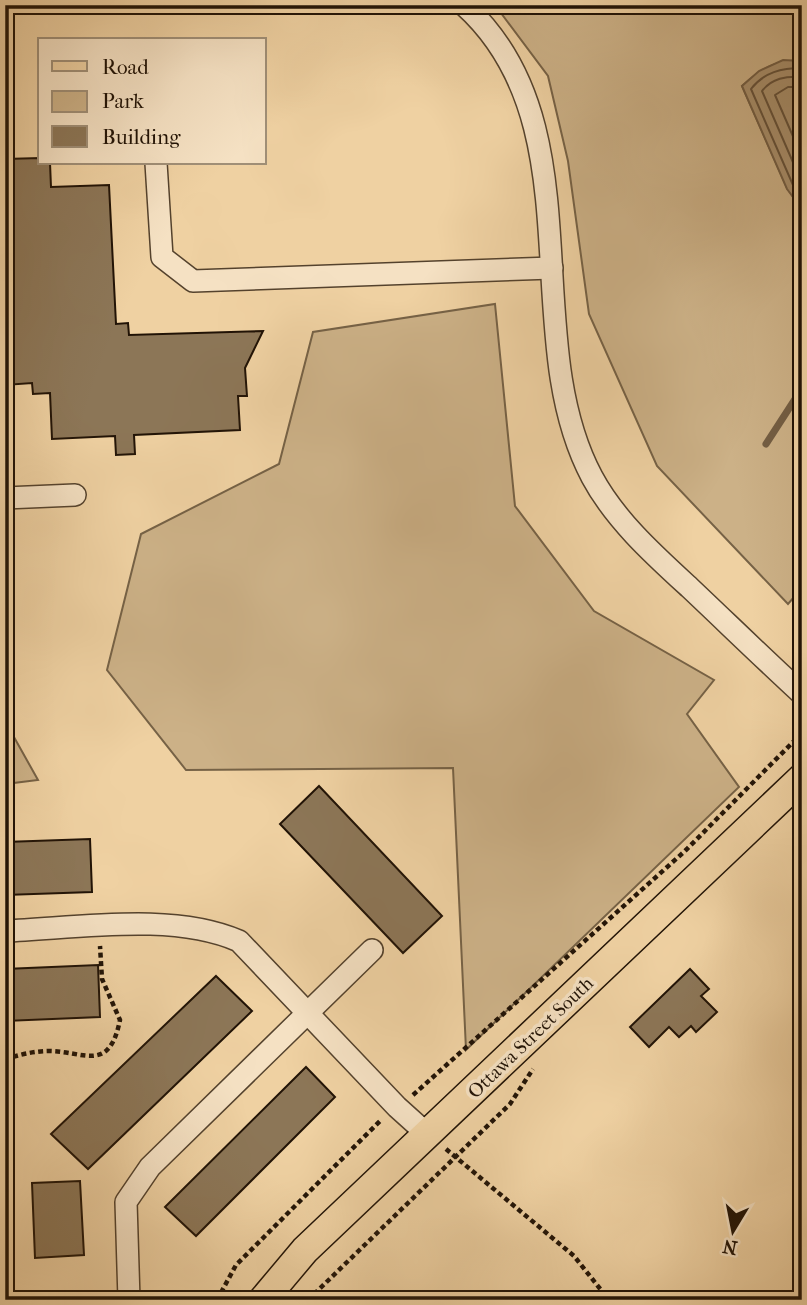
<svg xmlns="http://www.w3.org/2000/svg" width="807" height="1305" viewBox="0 0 807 1305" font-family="'IM FELL French Canon',serif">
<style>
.green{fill:#ccb187;stroke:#766246;stroke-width:2}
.water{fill:#a9906d;stroke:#735e44;stroke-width:2}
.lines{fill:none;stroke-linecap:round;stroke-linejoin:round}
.shore{stroke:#65523a;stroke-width:2}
.stream{stroke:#735e44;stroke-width:7}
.building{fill:#8c7657;stroke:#211306;stroke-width:2}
.minor-casing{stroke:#54422d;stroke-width:24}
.major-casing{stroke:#211306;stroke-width:31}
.path{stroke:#211306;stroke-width:4.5;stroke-dasharray:5 3.5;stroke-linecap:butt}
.minor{stroke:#f5e1c3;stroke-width:21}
.major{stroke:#efd1a2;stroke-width:28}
.labels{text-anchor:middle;stroke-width:7;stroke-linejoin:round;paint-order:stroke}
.street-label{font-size:19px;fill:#211306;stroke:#f5e1c3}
</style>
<rect width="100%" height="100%" fill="#efd1a2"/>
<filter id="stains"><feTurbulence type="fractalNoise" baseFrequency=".00286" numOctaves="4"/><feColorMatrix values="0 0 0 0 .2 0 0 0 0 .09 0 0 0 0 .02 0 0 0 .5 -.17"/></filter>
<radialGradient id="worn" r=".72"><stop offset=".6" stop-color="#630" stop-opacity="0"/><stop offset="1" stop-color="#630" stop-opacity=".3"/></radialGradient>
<g class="green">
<path d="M495 5H802V61C776 59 761 69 742 86L787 188 802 209V588L788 604 657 466 589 314 568 161 548 76Z"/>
<polygon points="495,304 515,506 594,611 714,680 687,714 739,787 466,1050 453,768 186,770 107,670 141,534 279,464 313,332"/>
<polygon points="5,721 38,780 5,784"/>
</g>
<polygon class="water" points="783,60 802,61 802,209 787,189 742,86 759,71"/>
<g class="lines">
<g class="shore">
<path d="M802 68C782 68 764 72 751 89L793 185 802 197"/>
<path d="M802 77C786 76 772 78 762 91L802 183"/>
<polyline points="802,87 788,87 775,95 802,157"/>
</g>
<polyline class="stream" points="766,444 799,393 802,382"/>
</g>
<g class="building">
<polygon points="40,158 40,163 50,163 51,187 109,185 116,324 128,323 129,335 263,331 245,368 247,396 238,396 240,430 134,435 135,454 116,455 115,436 52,439 50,393 33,394 32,383 5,385 5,159"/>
<polygon points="319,786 442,916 403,953 280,824"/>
<polygon points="90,839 92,892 5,895 5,842"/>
<polygon points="98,965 100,1017 5,1021 5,969"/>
<polygon points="690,969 709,989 701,996 717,1012 696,1032 691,1026 679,1037 669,1027 649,1047 630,1027"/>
<polygon points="216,976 252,1011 88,1169 51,1134"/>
<polygon points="306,1067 335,1097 196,1236 165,1207"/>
<polygon points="80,1181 84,1255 35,1258 32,1183"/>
</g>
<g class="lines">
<defs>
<g id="minor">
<path d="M464 5C597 125 516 335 592 477 615 520 654 555 690 588 727 623 764 659 802 694"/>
<polyline points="156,163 162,257 193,281 552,268"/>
<polyline points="5,498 75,495"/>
<path d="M5 931C78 928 173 912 239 941L397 1107 427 1134"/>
<polyline points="129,1300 126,1202 150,1167 372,950"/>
</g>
<polyline id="major" points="263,1300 305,1250 802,778"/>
</defs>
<use href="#minor" class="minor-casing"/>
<use href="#major" class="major-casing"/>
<g class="path">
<path d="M5 1059C19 1055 34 1051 49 1051 84 1051 109 1074 120 1020L102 979 100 946"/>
<polyline points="413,1095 685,851 802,733"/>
<polyline points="446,1149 574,1256 609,1300"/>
<polyline points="217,1300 236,1265 382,1119"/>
<polyline points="308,1300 510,1104 533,1069"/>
</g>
<use href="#minor" class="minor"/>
<use href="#major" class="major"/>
</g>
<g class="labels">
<g class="street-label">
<text transform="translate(530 1037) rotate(-44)" y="7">Ottawa Street South</text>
</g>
</g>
<rect width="807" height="1305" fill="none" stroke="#efd1a2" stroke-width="28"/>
<rect x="7" y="7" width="793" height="1291" fill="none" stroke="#211306" stroke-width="3.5"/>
<rect x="14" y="14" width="779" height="1277" fill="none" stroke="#211306" stroke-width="2"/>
<rect x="38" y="38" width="228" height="126" fill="#f5e1c3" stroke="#a08f77" stroke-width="2"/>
<rect x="52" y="61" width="35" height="10" fill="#efd1a2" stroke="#a08f77" stroke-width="2"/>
<text x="102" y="74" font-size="21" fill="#211306">Road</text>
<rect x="52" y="91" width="35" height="21" fill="#ccb187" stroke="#a08f77" stroke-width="2"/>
<text x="102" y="108" font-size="21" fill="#211306">Park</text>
<rect x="52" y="126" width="35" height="21" fill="#8c7657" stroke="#a08f77" stroke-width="2"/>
<text x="102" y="144" font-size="21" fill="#211306">Building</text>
<g transform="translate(733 1231) rotate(190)" stroke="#f5e1c3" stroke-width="5" paint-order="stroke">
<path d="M0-5L12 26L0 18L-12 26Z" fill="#211306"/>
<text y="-10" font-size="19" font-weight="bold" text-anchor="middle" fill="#211306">N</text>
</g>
<rect width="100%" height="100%" filter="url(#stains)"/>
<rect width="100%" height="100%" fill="url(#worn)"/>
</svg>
